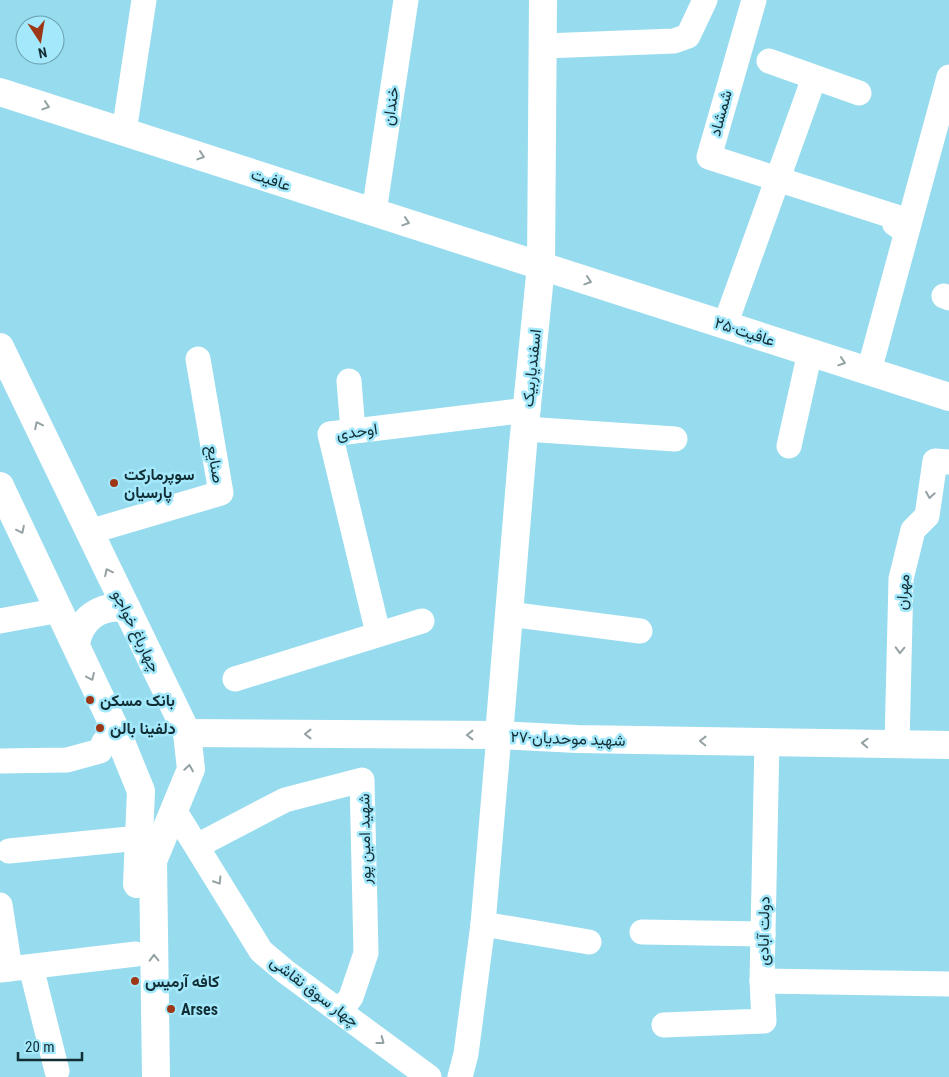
<svg xmlns="http://www.w3.org/2000/svg" width="949" height="1077" viewBox="0 0 949 1077" font-family="'Roboto Condensed',Vazirmatn,sans-serif">
<style>
.lines{fill:none;stroke-linecap:round;stroke-linejoin:round}
.minor{stroke:#fff;stroke-width:25}
.tertiary{stroke:#fff;stroke-width:28}
.secondary{stroke:#fff;stroke-width:28}
.primary{stroke:#fff;stroke-width:28}
.oneway{stroke:#94a1a4}
.poi-dot{fill:#9e3716;stroke:#a4e8fb;stroke-width:2}
.labels{text-anchor:middle;stroke-width:5;stroke-linejoin:round;paint-order:stroke}
.street-label{font-size:16px;fill:#122e35;stroke:#a4e8fb}
.poi-label{font-size:16px;font-weight:bold;fill:#122e35;stroke:#a4e8fb;text-anchor:start}
</style>
<rect width="100%" height="100%" fill="#97dbee"/>
<g class="lines">
<g class="minor">
<polyline points="754,0 709,157 896,217 895,224 906,231"/>
<polyline points="544,46 674,41 688,36 705,0"/>
<polyline points="769,61 859,93"/>
<polyline points="124,132 144,0"/>
<polyline points="374,212 406,0"/>
<polyline points="944,296 949,298"/>
<polyline points="725,325 814,78"/>
<polyline points="869,371 949,77"/>
<polyline points="349,381 353,431"/>
<polyline points="525,429 675,439"/>
<polyline points="789,446 810,352"/>
<polyline points="89,532 221,493 198,359"/>
<polyline points="508,614 640,631"/>
<polyline points="0,621 60,610"/>
<polyline points="378,633 330,434 528,410"/>
<polyline points="235,679 422,621"/>
<polyline points="897,744 901,579 913,530 927,516 935,461 949,462"/>
<polyline points="0,761 67,760 100,751 104,742 119,737"/>
<polyline points="174,810 261,951 286,972 429,1077"/>
<polyline points="197,846 285,800 362,780 366,953 351,997 340,1011"/>
<polyline points="9,851 139,838"/>
<polyline points="0,905 10,969"/>
<polyline points="483,924 589,942"/>
<polyline points="642,932 763,934"/>
<polyline points="31,967 57,1071"/>
<polyline points="0,970 136,954"/>
<polyline points="762,981 949,984"/>
<polyline points="664,1025 764,1021 762,981 767,741"/>
<polyline points="460,1077 466,1054 483,924 499,735"/>
</g>
<g class="tertiary">
<polyline points="0,92 949,397"/>
<polyline points="499,735 523,445 541,266 543,0"/>
</g>
<polyline class="secondary" points="187,733 499,735 577,739 949,745"/>
<g class="primary">
<polyline points="0,347 187,733 191,769 153,861 156,1077"/>
<polyline points="0,486 119,737 141,791 137,884"/>
<path d="M76 644C80 619 101 603 127 609"/>
</g>
</g>
<defs><path id="oneway-chevron" d="M-2-3.5L2.5 0L-2 3.5" fill="none" stroke-width="1.6" stroke-linecap="round" stroke-linejoin="round" transform="scale(1.25)"/></defs>
<g class="oneway">
<use href="#oneway-chevron" transform="translate(46 106) rotate(18)"/>
<use href="#oneway-chevron" transform="translate(201 156) rotate(18)"/>
<use href="#oneway-chevron" transform="translate(406 222) rotate(18)"/>
<use href="#oneway-chevron" transform="translate(588 281) rotate(18)"/>
<use href="#oneway-chevron" transform="translate(842 362) rotate(18)"/>
<use href="#oneway-chevron" transform="translate(38 425) rotate(-116)"/>
<use href="#oneway-chevron" transform="translate(930 495) rotate(99)"/>
<use href="#oneway-chevron" transform="translate(21 530) rotate(64)"/>
<use href="#oneway-chevron" transform="translate(108 572) rotate(-116)"/>
<use href="#oneway-chevron" transform="translate(900 650) rotate(92)"/>
<use href="#oneway-chevron" transform="translate(91 677) rotate(65)"/>
<use href="#oneway-chevron" transform="translate(308 734) rotate(-180)"/>
<use href="#oneway-chevron" transform="translate(470 735) rotate(-180)"/>
<use href="#oneway-chevron" transform="translate(703 741) rotate(-179)"/>
<use href="#oneway-chevron" transform="translate(865 743) rotate(-178)"/>
<use href="#oneway-chevron" transform="translate(189 768) rotate(-81)"/>
<use href="#oneway-chevron" transform="translate(218 881) rotate(58)"/>
<use href="#oneway-chevron" transform="translate(154 958) rotate(-91)"/>
<use href="#oneway-chevron" transform="translate(381 1041) rotate(37)"/>
</g>
<g class="poi-dot">
<circle cx="114" cy="483" r="5"/>
<circle cx="90" cy="700" r="5"/>
<circle cx="100" cy="728" r="5"/>
<circle cx="135" cy="981" r="5"/>
<circle cx="171" cy="1009" r="5"/>
</g>
<g class="labels">
<g class="street-label">
<text transform="translate(390 106) rotate(-82)" y="6">خندان</text>
<text transform="translate(720 113) rotate(-75)" y="6">شمشاد</text>
<text transform="translate(271 179) rotate(18)" y="6">عافیت</text>
<text transform="translate(745 331) rotate(18)" y="6">۲۵-عافیت</text>
<text transform="translate(531 368) rotate(-84)" y="6">اسفندیاربیک</text>
<text transform="translate(357 431) rotate(-8)" y="6">اوحدی</text>
<text transform="translate(216 464) rotate(80)" y="6">صنایع</text>
<text transform="translate(902 592) rotate(-86)" y="6">مهران</text>
<text transform="translate(137 631) rotate(64)" y="6">چهارباغ خواجو</text>
<text transform="translate(568 738) rotate(2)" y="6">۲۷-شهید موحدیان</text>
<text transform="translate(364 839) rotate(-91)" y="6">شهید امین پور</text>
<text transform="translate(763 931) rotate(-89)" y="6">دولت آبادی</text>
<text transform="translate(315 991) rotate(37)" y="6">چهار سوق نقاشی</text>
</g>
<g class="poi-label">
<text x="124" y="480">سوپرمارکت<tspan x="124" dy="18">پارسیان</tspan></text>
<text x="100" y="706">بانک مسکن</text>
<text x="110" y="734">دلفینا بالن</text>
<text x="145" y="987">کافه آرمیس</text>
<text x="181" y="1015">Arses</text>
</g>
</g>
<g transform="translate(40 40) rotate(168)"><circle r="24" fill="#a4e8fb" stroke="#6a9eac"/>
<path d="M0-4L9 19L0 12L-9 19Z" fill="#9e3716"/>
<text y="-8" font-size="14" font-weight="bold" text-anchor="middle" fill="#122e35">N</text>
</g>
<path d="M18 1052v8h64v-8" fill="none" stroke="#122e35" stroke-width="2.5"/>
<text x="25" y="1052" font-size="15" fill="#122e35" stroke="#a4e8fb" stroke-width="4" paint-order="stroke">20 m</text>
</svg>
